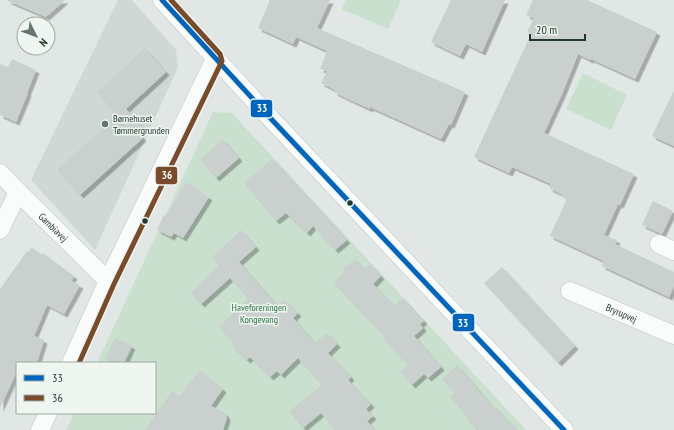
<svg xmlns="http://www.w3.org/2000/svg" width="674" height="430" viewBox="0 0 674 430" font-family="'PT Sans Narrow',sans-serif">
<style>
.built{fill:#cfd8d4}
.green{fill:#cae0cf}
.building{fill:#cad0cd;filter:url(#shadow)}
.lines{fill:none;stroke-linecap:round;stroke-linejoin:round}
.minor-casing{stroke:#bec4c1;stroke-width:19}
.minor{stroke:#fafbfb;stroke-width:18}
.bus-1-casing{stroke:#eff6f2;stroke-width:8}
.bus-2-casing{stroke:#eff6f2;stroke-width:8}
.bus-1{stroke:#0065bd;stroke-width:5}
.bus-2{stroke:#7a4b2a;stroke-width:5}
.poi-dot{fill:#64766f;stroke:#eff6f2;stroke-width:1.5}
.bus-dot{fill:#203930;stroke:#eff6f2;stroke-width:1.5}
.labels{text-anchor:middle;stroke-width:3;stroke-linejoin:round;paint-order:stroke}
.poi-label{font-size:10px;fill:#203930;stroke:#eff6f2;text-anchor:start}
.street-label{font-size:10px;fill:#203930;stroke:#eff6f2}
.park-label{font-size:10px;fill:#2b6f41;stroke:#eff6f2}
.line-badge{stroke:#eff6f2;stroke-width:1.5}
.badge-label{font-size:11px;text-anchor:middle;font-weight:bold;fill:#fff}
</style>
<defs>
<filter id="shadow"><feDropShadow dx="3.5" dy="3.5" stdDeviation="0" flood-color="#0004"/></filter>
</defs>
<rect width="100%" height="100%" fill="#e1e7e4"/>
<polygon class="built" points="118,0 132,0 176,50 178,67 95,250 31,180"/>
<g class="green">
<polygon points="346,0 401,0 388,29 342,9"/>
<polygon points="583,73 627,95 611,130 566,109"/>
<polygon points="213,112 232,113 526,430 66,430 74,413 155,413 155,363 97,363"/>
</g>
<g class="building">
<polygon points="6,0 65,0 46,17"/>
<polygon points="270,0 330,0 317,28 465,92 451,125 449,124 441,139 370,107 370,109 348,99 334,92 335,90 321,83 327,71 320,69 327,51 296,37 293,44 258,28"/>
<polygon points="451,0 505,0 482,52 466,44 460,56 431,42"/>
<polygon points="533,0 587,0 657,32 635,79 591,59 590,60 578,54 562,94 544,133 634,174 620,205 618,204 604,235 617,240 615,244 674,272 674,286 669,297 602,266 604,261 550,236 567,199 562,197 563,195 549,188 551,184 512,167 509,173 474,157 531,34 527,32 534,18 526,15"/>
<polygon points="145,48 166,72 126,109 143,127 138,132 143,138 80,195 57,170 117,115 97,92"/>
<polygon points="12,59 36,70 27,93 28,93 16,122 0,115 0,64 8,67"/>
<polygon points="674,90 674,146 652,136"/>
<polygon points="223,139 239,158 216,178 200,160"/>
<polygon points="272,159 294,183 347,240 335,250 313,226 307,233 286,213 276,221 244,183"/>
<polygon points="186,182 209,197 183,238 174,233 171,237 157,230 164,215 166,216"/>
<polygon points="653,201 673,211 662,234 642,225"/>
<polygon points="241,230 256,247 239,262 277,306 284,299 298,313 293,318 315,343 327,333 337,344 328,353 351,377 348,380 371,404 366,409 373,416 367,421 375,430 335,430 321,413 303,428 289,411 322,385 298,358 281,375 277,371 270,377 250,357 247,360 231,345 234,342 219,327 248,298 230,278 201,304 191,293 220,265 212,257"/>
<polygon points="32,247 42,255 43,253 74,276 71,281 80,285 64,314 47,305 34,336 44,340 37,363 17,363 17,371 0,408 0,289 27,251 28,252"/>
<polygon points="355,259 364,269 370,264 381,276 373,284 394,306 403,298 424,321 420,324 423,328 414,336 441,367 428,378 424,374 412,385 400,372 408,365 383,338 385,337 334,283 344,272 342,270"/>
<polygon points="502,267 575,346 558,363 484,283"/>
<polygon points="115,338 132,346 124,363 113,363 105,359"/>
<polygon points="457,365 492,406 493,405 517,430 478,430 465,417 466,416 450,397 455,393 442,379"/>
<polygon points="200,370 223,389 211,406 225,413 227,418 223,430 145,430 172,391 179,396"/>
</g>
<g class="lines">
<defs>
<g id="minor">
<polyline points="162,0 274,122 564,430"/>
<path id="s1" d="M0 173 18 192 108 281"/>
<polyline points="0,230 18,192"/>
<polyline points="659,244 674,251"/>
<path id="s2" d="M570 291 674 335"/>
<polyline points="71,363 108,281 215,59"/>
<polyline points="40,430 48,413"/>
</g>
</defs>
<use href="#minor" class="minor-casing"/>
<use href="#minor" class="minor"/>
<defs>
<polyline id="bus-1" points="162,0 274,122 564,430"/>
<polyline id="bus-2" points="79,363 114,284 222,61 220,54 171,0"/>
</defs>
<use href="#bus-1" class="bus-1-casing"/>
<use href="#bus-2" class="bus-2-casing"/>
<use href="#bus-1" class="bus-1"/>
<use href="#bus-2" class="bus-2"/>
</g>
<circle class="poi-dot" cx="105" cy="124" r="4"/>
<g class="bus-dot">
<circle cx="350" cy="203" r="3.5"/>
<circle cx="145" cy="221" r="3.5"/>
</g>
<g class="labels">
<g class="poi-label">
<text x="113" y="122">Børnehuset<tspan x="113" dy="12">Tømmergrunden</tspan></text>
</g>
<g class="street-label">
<text dy="4" stroke="none"><textPath href="#s1" startOffset="76">Gambiavej</textPath></text>
<text dy="4" stroke="none"><textPath href="#s2" startOffset="56">Bryrupvej</textPath></text>
</g>
<g class="park-label">
<text x="259" y="311">Haveforeningen<tspan x="259" dy="12">Kongevang</tspan></text>
</g>
</g>
<g class="line-badge">
<rect x="250" y="99" width="23" height="19" rx="4" fill="#0065bd"/>
<rect x="155" y="166" width="23" height="19" rx="4" fill="#7a4b2a"/>
<rect x="452" y="313" width="23" height="19" rx="4" fill="#0065bd"/>
</g>
<g class="badge-label">
<text x="262" y="112">33</text>
<text x="167" y="179">36</text>
<text x="463" y="327">33</text>
</g>
<rect x="16" y="362" width="140" height="52" fill="#eff6f2" stroke="#9caaa4"/>
<rect x="24" y="375" width="20" height="6" fill="#0065bd" stroke="#9caaa4"/>
<text x="52" y="382" font-size="12" fill="#203930">33</text>
<rect x="24" y="395" width="20" height="6" fill="#7a4b2a" stroke="#9caaa4"/>
<text x="52" y="402" font-size="12" fill="#203930">36</text>
<g transform="translate(36 36) rotate(132)"><circle r="19" fill="#eff6f2" stroke="#9caaa4"/>
<path d="M0-3L7 15L0 10L-7 15Z" fill="#64766f"/>
<text y="-6" font-size="11" font-weight="bold" text-anchor="middle" fill="#203930">N</text>
</g>
<path d="M530 34v6h55v-6" fill="none" stroke="#203930" stroke-width="2"/>
<text x="536" y="34" font-size="12" fill="#203930" stroke="#eff6f2" stroke-width="3" paint-order="stroke">20 m</text>
</svg>
